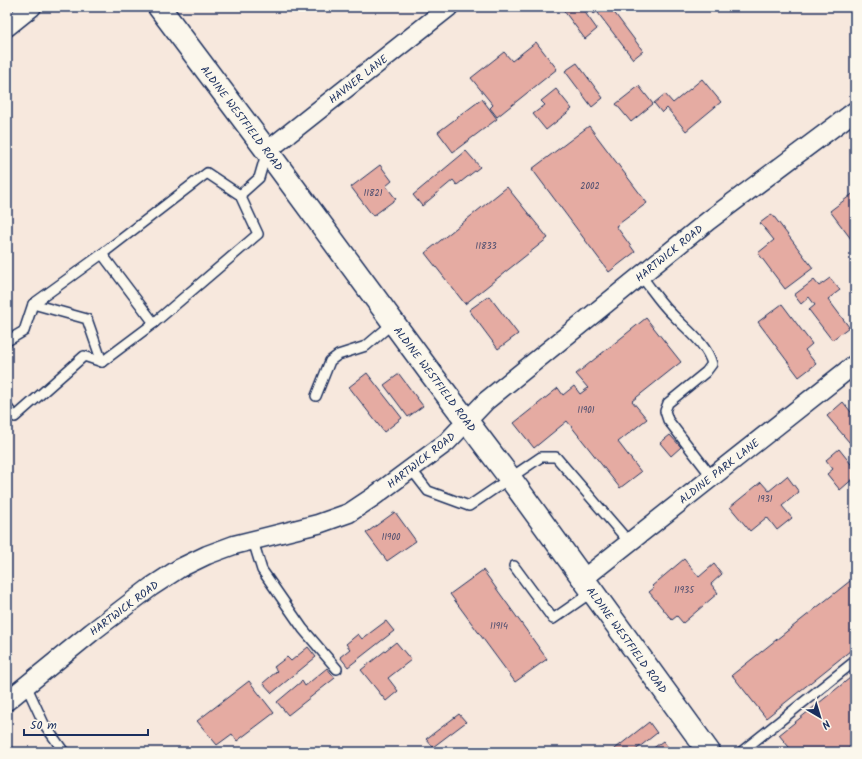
<svg xmlns="http://www.w3.org/2000/svg" width="862" height="759" viewBox="0 0 862 759" font-family="Kalam,sans-serif">
<style>
.building{fill:#e5aba2;stroke:#1b2f5e}
.lines{fill:none;stroke-linecap:round;stroke-linejoin:round}
.lane-casing{stroke:#1b2f5e;stroke-width:12}
.street-casing{stroke:#1b2f5e;stroke-width:21}
.secondary-casing{stroke:#1b2f5e;stroke-width:25}
.lane{stroke:#fbf7ec;stroke-width:9}
.street{stroke:#fbf7ec;stroke-width:18}
.secondary{stroke:#fbf7ec;stroke-width:22}
.labels{text-anchor:middle;stroke-width:3.5;stroke-linejoin:round;paint-order:stroke}
.number-label{font-size:9px;fill:#4e4e6f}
.street-label{font-size:11px;fill:#1b2f5e;stroke:#fbf7ec}
</style>
<rect width="100%" height="100%" fill="#f7e8dd"/>
<filter id="ink" filterUnits="userSpaceOnUse"><feTurbulence type="fractalNoise" baseFrequency=".025" numOctaves="2"/><feDisplacementMap in="SourceGraphic" scale="8" xChannelSelector="R" yChannelSelector="G"/><feConvolveMatrix kernelMatrix="1 2 1 2 8 2 1 2 1" color-interpolation-filters="sRGB"/></filter>
<g filter="url(#ink)">
<g class="building">
<polygon points="561,7 581,7 597,29 585,39"/>
<polygon points="589,7 603,7 594,14"/>
<polygon points="605,7 610,7 643,51 633,59 598,13"/>
<polygon points="536,42 557,69 497,117 490,108 493,105 471,78 504,52 512,61"/>
<polygon points="577,63 603,98 592,107 565,71"/>
<polygon points="702,79 721,102 686,131 667,108 662,113 654,103 665,94 673,103"/>
<polygon points="639,86 653,104 631,122 616,104"/>
<polygon points="556,89 572,109 546,130 533,114 545,105 541,101"/>
<polygon points="482,99 497,119 453,152 438,132"/>
<polygon points="589,126 647,203 616,226 635,252 609,272 532,169"/>
<polygon points="466,151 480,167 457,185 453,180 422,206 413,195"/>
<polygon points="380,165 392,181 386,186 396,199 373,216 351,187"/>
<polygon points="507,187 548,238 465,304 425,253"/>
<polygon points="855,192 855,235 851,239 830,211"/>
<polygon points="772,214 813,268 785,289 758,253 774,240 760,223"/>
<polygon points="830,278 840,290 828,299 849,327 832,340 809,310 815,305 809,297 801,304 794,295 814,280 819,286"/>
<polygon points="489,296 518,334 498,349 469,310"/>
<polygon points="782,304 812,344 805,350 816,364 799,377 758,322"/>
<polygon points="646,318 681,362 632,401 647,419 618,442 641,472 620,488 567,421 534,448 514,423 558,388 563,395 574,386 580,394 588,388 576,374"/>
<polygon points="367,373 402,418 384,432 349,387"/>
<polygon points="399,374 423,406 408,417 384,385"/>
<polygon points="843,402 855,417 855,449 827,416"/>
<polygon points="670,435 681,447 671,456 660,443"/>
<polygon points="839,449 855,469 855,477 840,490 827,474 833,469 826,460"/>
<polygon points="787,476 799,492 782,506 792,518 777,530 767,517 750,531 730,507 761,482 769,491"/>
<polygon points="395,512 416,541 387,561 366,533"/>
<polygon points="684,559 699,577 714,564 722,574 711,584 718,593 683,623 677,616 672,620 649,592 654,588 652,586"/>
<polygon points="483,570 547,659 515,682 450,594"/>
<polygon points="855,577 855,647 766,718 732,675"/>
<polygon points="386,621 394,631 348,667 340,657 350,649 346,644 358,634 362,639"/>
<polygon points="396,642 411,660 388,678 398,691 386,701 361,670"/>
<polygon points="308,647 316,657 272,693 263,683 277,671 274,667 287,657 291,661"/>
<polygon points="327,668 335,678 288,715 277,702 302,681 305,686"/>
<polygon points="855,674 855,744 845,752 793,752 779,735"/>
<polygon points="249,681 274,713 237,741 232,734 217,745 197,721"/>
<polygon points="459,714 466,722 433,747 426,739"/>
<polygon points="649,722 657,733 633,752 611,752"/>
<polygon points="663,741 672,752 648,752"/>
</g>
<g class="lines">
<defs>
<g id="lane">
<polyline points="240,195 259,178 266,154"/>
<polyline points="102,254 154,323"/>
<path d="M641 276C651 288 660 303 672 314 686 329 707 344 712 364L706 372 668 403 665 411 668 420 712 477"/>
<polyline points="33,304 87,319 102,362"/>
<polyline points="7,341 24,331 33,304 102,254 207,173 240,195 258,234 154,323 102,362 84,356 15,417 7,407"/>
<polyline points="316,396 330,361 338,355 366,346 393,323"/>
<polyline points="411,469 428,491 469,506 541,457 556,457 629,542"/>
<polyline points="253,541 262,570 303,629 337,669"/>
<polyline points="514,566 553,619 592,592"/>
<polyline points="26,685 44,724 64,752"/>
<polyline points="741,752 855,661"/>
</g>
<g id="street">
<polyline points="7,27 32,7"/>
<polyline points="267,151 449,7"/>
<polyline points="583,579 855,364"/>
<polyline points="7,701 92,632 151,587 180,568 207,555 234,545 318,524 349,513 373,497 447,442 486,401 708,221 855,111"/>
</g>
<polyline id="secondary" points="159,7 267,151 432,375 510,478 709,752"/>
</defs>
<use href="#lane" class="lane-casing"/>
<use href="#street" class="street-casing"/>
<use href="#secondary" class="secondary-casing"/>
<use href="#lane" class="lane"/>
<use href="#street" class="street"/>
<use href="#secondary" class="secondary"/>
</g>
</g>
<g class="labels">
<g class="number-label">
<text x="590" y="189">2002</text>
<text x="373" y="196">11821</text>
<text x="486" y="249">11833</text>
<text x="586" y="413">11901</text>
<text x="765" y="502">1931</text>
<text x="391" y="540">11900</text>
<text x="684" y="593">11935</text>
<text x="499" y="629">11914</text>
</g>
<g class="street-label">
<text transform="translate(358 79) rotate(-38)" y="4">HAVNER LANE</text>
<text transform="translate(242 118) rotate(53)" y="4">ALDINE WESTFIELD ROAD</text>
<text transform="translate(669 253) rotate(-39)" y="4">HARTWICK ROAD</text>
<text transform="translate(435 379) rotate(53)" y="4">ALDINE WESTFIELD ROAD</text>
<text transform="translate(421 460) rotate(-38)" y="4">HARTWICK ROAD</text>
<text transform="translate(719 471) rotate(-38)" y="4">ALDINE PARK LANE</text>
<text transform="translate(124 608) rotate(-37)" y="4">HARTWICK ROAD</text>
<text transform="translate(627 640) rotate(54)" y="4">ALDINE WESTFIELD ROAD</text>
</g>
</g>
<rect width="862" height="759" fill="none" stroke="#fbf7ec" stroke-width="24"/>
<rect x="12" y="12" width="838" height="735" fill="none" stroke="#1b2f5e" stroke-width="1.5" filter="url(#ink)"/>
<g transform="translate(820 717) rotate(142)" stroke="#fbf7ec" stroke-width="3" paint-order="stroke">
<path d="M0-3L7 15L0 10L-7 15Z" fill="#1b2f5e"/>
<text y="-6" font-size="11" font-weight="bold" text-anchor="middle" fill="#1b2f5e">N</text>
</g>
<path d="M24 729v6h124v-6" fill="none" stroke="#1b2f5e" stroke-width="2"/>
<text x="30" y="729" font-size="12" fill="#1b2f5e" stroke="#fbf7ec" stroke-width="3" paint-order="stroke">50 m</text>
</svg>
